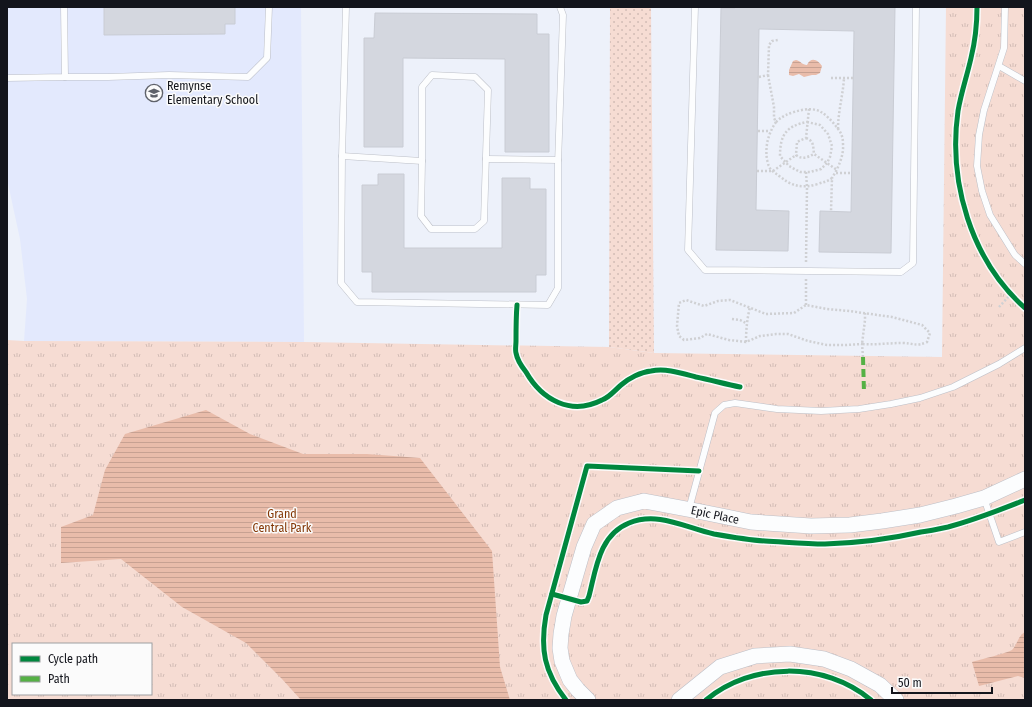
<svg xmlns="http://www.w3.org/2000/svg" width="1032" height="707" viewBox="0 0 1032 707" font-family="'Fira Sans Condensed',sans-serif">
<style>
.built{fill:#e3e9fd}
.grass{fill:url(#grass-dots)}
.park{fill:url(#park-tufts);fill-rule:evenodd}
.water{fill:url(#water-rules)}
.building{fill:#d4d7df;stroke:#c9ccd4}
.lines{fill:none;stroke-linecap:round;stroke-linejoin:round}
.service-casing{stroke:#bcbfc7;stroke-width:7}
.tertiary-casing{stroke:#bcbfc7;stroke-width:16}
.path{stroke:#cfd0d3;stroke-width:2.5;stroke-dasharray:2 2;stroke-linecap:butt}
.service{stroke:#fcfdfe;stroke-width:6}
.tertiary{stroke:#fcfdfe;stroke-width:15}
.quiet{stroke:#55b145;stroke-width:4;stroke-dasharray:8 4;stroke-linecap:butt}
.cycleway-casing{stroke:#fbfbfb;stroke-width:8}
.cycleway{stroke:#00873e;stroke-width:5}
.labels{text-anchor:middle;stroke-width:3;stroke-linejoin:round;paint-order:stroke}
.poi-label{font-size:12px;fill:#13151c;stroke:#fbfbfb;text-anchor:start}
.park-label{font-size:12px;fill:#833604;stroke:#fbfbfb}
.street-label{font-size:12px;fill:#13151c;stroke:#fbfbfb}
</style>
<defs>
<pattern id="grass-dots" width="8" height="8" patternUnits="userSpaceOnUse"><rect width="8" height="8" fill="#f6dcd3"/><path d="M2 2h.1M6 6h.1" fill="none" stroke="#d2bcb5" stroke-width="1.8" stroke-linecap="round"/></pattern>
<pattern id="park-tufts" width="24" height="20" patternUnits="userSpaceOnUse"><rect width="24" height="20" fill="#f6dcd3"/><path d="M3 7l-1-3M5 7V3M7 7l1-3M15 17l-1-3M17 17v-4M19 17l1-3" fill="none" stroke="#d2bcb5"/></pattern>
<pattern id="water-rules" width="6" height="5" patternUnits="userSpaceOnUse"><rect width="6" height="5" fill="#e9bcaa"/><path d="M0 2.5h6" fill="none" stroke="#c7a192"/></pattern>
</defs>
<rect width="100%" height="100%" fill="#edf1fa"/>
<polygon class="built" points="7,7 301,7 304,342 24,341 27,299 20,239 7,179"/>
<polygon class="grass" points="610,7 651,7 654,353 609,347"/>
<path class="park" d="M946 7H1025V700H7V340L24 341 304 342 609 347 654 353 942 357ZM13 644H151V694H13Z"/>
<g class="water">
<path d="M796 60C801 61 802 65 807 65 811 56 818 60 822 66L820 73 816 75H812L804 77 799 74 793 76 789 75V70L793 61Z"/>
<polygon points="206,410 250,434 303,454 367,454 420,458 492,551 500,667 510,700 301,700 282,679 246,643 182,607 121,559 61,563 61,527 93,515 105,470 125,434"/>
<path d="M1025 632V678L1018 676 979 686 972 662C978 660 1008 653 1012 650 1018 644 1017 637 1025 632Z"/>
</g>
<g class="building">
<polygon points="104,7 235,7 235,24 225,24 225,34 104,35"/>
<polygon points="735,7 895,7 891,253 819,252 820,211 851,212 854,31 759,29 756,210 789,211 788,251 716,250 721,8 735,8"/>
<polygon points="375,13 537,14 537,34 549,34 549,152 505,152 505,59 403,58 403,147 364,147 364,38 374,38"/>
<polygon points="378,174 404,174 404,248 502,248 502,178 530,178 530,189 546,189 546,275 536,275 536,292 372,292 372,272 362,272 362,185 378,185"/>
</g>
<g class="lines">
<defs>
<g id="service">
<polyline points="346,7 342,156 341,283 357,302 548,305 558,288 558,164 563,15 560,7"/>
<polyline points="695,7 688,250 705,270 901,272 913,263 916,7"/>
<polyline points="1005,7 1004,48 984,110 979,135 977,166 982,191 990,215 1015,255 1025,264"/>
<polyline points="999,66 1025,81"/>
<polygon points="432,75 475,77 488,90 484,221 475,229 431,229 421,216 422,161 422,87"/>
<polyline points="65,77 108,77 169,75 248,77 267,58 269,7"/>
<polyline points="7,78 65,77 64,7"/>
<polyline points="342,156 422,161"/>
<polyline points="486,159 558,160"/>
<polyline points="984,498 999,542 1025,532"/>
<polyline points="689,509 715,413 724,405 735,403 777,409 821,411 859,409 891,404 920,398 953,387 999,364 1025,348"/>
</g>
<g id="tertiary">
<polyline points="588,700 578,690 570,680 562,661 560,648 561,634 564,616 584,547 594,524 617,508 644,501 692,510 751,522 811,526 850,525 882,521 920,515 956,506 984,498 1025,479"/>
<polyline points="679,700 720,667 755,656 790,654 824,659 851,669 880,685 896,700"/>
</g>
</defs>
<use href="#service" class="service-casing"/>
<use href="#tertiary" class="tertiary-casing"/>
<g class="path">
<path d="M768 75 774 107V118L776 122C768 134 765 146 767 160 768 162 768 165 769 166 770 170 775 173 778 175 791 186 801 189 818 184 823 182 827 182 832 178L831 211"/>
<polyline points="759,77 768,75 769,45 772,41 778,40"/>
<polyline points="831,78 854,78"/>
<path d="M809 109 806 138 801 140 797 142 796 155C802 160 808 157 814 154L837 170"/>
<path d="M776 122C779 119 782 117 786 115 795 111 812 106 821 112 826 115 831 120 835 125 840 131 843 135 843 144 844 156 838 168 832 178"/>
<path d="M807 122 820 125 828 134 832 146 830 157 827 163 821 169 810 172H800L789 166 780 156C780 135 786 126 807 122Z"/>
<path d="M838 129C838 112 843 95 844 78"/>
<polyline points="758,131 770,131"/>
<path d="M806 138C814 141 813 146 814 154"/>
<polyline points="757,171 773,171 796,155"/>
<polyline points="806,172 807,187 806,262"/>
<polyline points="836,173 852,173"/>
<polyline points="806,279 806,305"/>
<polyline points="999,307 1011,294"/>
<path d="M516 313C516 324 514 341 516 352 517 358 522 366 525 371 542 399 570 415 602 400 610 397 615 391 621 386 629 379 640 373 651 371 666 368 681 373 696 377 710 380 725 384 740 387"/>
<polyline points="732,319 740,320 746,323"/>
<path d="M746 342C746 330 747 319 750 307"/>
<path d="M863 357 862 344 847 345H827L808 341 788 334H776L760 336 746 342 729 340 707 334 700 338 684 340 679 336 677 326 679 303 686 300 704 306 718 301 730 300 766 314 794 313 806 305 827 309 849 311 892 317 922 325 930 333 927 342C916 347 913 343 902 343 889 343 876 345 862 344L865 320V313"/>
</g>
<use href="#service" class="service"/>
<use href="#tertiary" class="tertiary"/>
<polyline class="quiet" points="863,357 864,392"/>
<defs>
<g id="cycleway">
<path d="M977 7C977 24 975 42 971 58 967 76 961 93 958 111 948 182 971 260 1025 308"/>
<path d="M517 305C516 317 516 329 516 341 516 345 515 350 516 353 517 359 522 367 526 372 542 400 571 416 602 400 610 397 615 390 621 385 629 378 641 372 651 371 666 368 681 373 696 377 711 380 725 384 740 387"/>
<path d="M552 594 581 602 587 601 589 596C596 569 599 535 629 523 658 511 686 528 714 534 731 537 748 540 765 541 785 542 805 544 825 544 857 543 890 539 921 532 930 531 939 529 948 527 974 520 1000 510 1025 500"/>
<path d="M566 700C544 672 540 649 546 615L587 466 699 471"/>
<path d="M706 700C752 662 824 661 871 700"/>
</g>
</defs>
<use href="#cycleway" class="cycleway-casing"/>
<use href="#cycleway" class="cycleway"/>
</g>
<defs>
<symbol id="school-ring" viewBox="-11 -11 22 22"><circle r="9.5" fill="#fbfbfb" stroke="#5f626a" stroke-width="1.5"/><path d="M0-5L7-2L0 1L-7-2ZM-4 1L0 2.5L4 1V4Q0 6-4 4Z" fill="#5f626a"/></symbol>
</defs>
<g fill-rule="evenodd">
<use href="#school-ring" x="144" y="83" width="20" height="20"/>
</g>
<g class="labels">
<g class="poi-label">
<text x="167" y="90">Remynse<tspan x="167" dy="14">Elementary School</tspan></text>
</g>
<g class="park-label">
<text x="282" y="518">Grand<tspan x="282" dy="14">Central Park</tspan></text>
</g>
<g class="street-label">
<text transform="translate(715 515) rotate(12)" y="4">Epic Place</text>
</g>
</g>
<rect width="1032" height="707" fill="none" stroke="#13151c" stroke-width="16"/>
<rect x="12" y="643" width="140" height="52" fill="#fbfbfb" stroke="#9e9fa2"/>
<rect x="20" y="656" width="20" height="6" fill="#00873e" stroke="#9e9fa2"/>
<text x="48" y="663" font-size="12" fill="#13151c">Cycle path</text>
<rect x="20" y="676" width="20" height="6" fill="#55b145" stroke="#9e9fa2"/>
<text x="48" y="683" font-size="12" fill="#13151c">Path</text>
<path d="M892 687v6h100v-6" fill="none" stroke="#13151c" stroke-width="2"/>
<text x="898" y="687" font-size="12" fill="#13151c" stroke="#fbfbfb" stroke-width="3" paint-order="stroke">50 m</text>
</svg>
